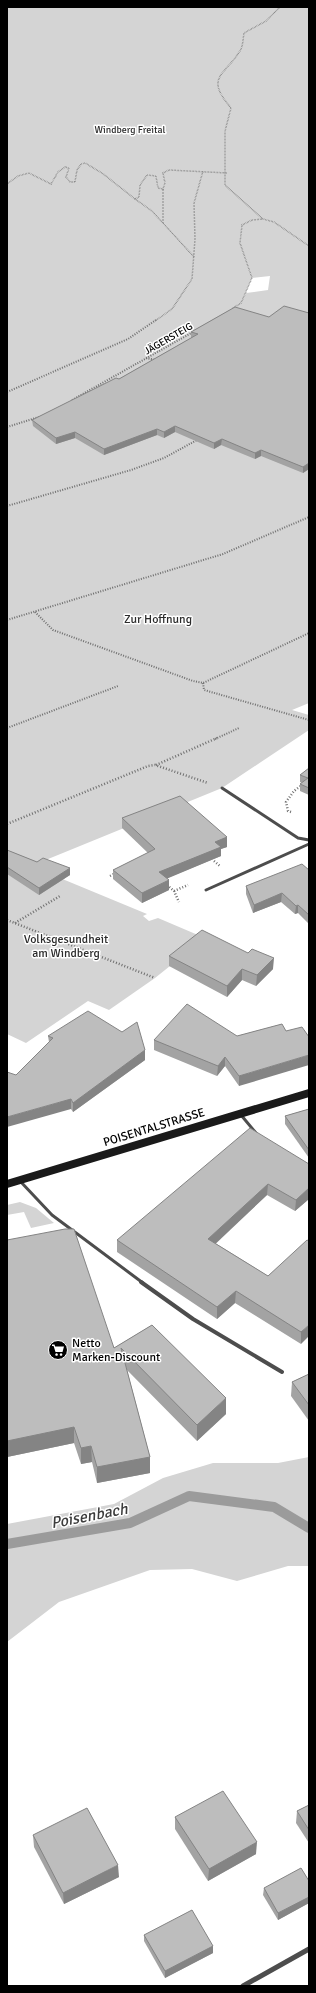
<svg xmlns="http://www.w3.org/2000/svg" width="316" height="1993" viewBox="0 0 316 1993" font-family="Signika,sans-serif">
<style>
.green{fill:#d4d4d4;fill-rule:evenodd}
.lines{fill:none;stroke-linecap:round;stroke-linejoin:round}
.stream{stroke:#9b9b9b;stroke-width:10}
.path-far2{stroke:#6f6f6f;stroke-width:1.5;stroke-dasharray:0.5 1;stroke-linecap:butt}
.path-far1{stroke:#6f6f6f;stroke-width:2;stroke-dasharray:1 1.5;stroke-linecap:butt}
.path{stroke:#6f6f6f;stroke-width:2.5;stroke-dasharray:1 2;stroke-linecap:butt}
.lane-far1{stroke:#4d4d4d;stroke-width:3}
.lane{stroke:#4d4d4d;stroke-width:4}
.street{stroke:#4d4d4d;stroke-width:5}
.secondary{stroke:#1a1a1a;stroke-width:8}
.wall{fill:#a3a3a3}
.shaded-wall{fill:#848484}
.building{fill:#bdbdbd;stroke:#848484}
.labels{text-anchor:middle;stroke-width:3;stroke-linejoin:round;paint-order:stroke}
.far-park-label{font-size:10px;fill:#2b2b2b;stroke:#fff}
.far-street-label{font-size:10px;fill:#000;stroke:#fff}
.park-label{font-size:12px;fill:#2b2b2b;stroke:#fff}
.street-label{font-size:12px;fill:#000;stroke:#fff}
.poi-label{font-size:12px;fill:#000;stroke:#fff;text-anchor:start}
.near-water-label{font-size:16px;font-style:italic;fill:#3c3c3c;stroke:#fff}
</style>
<rect width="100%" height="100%" fill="#fff"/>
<g class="green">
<path d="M7 7H309V703L292 710 309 715V730L222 788 31 866 147 914 143 916 149 921 158 918 205 938 155 978 109 1010 88 1001 26 1043 7 1034ZM270 276 268 290 246 293 252 278Z"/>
<polygon points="20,1202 36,1208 54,1223 31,1228 24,1212 7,1215 7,1205"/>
<polygon points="309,1457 309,1566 288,1566 237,1581 192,1569 150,1570 59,1602 7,1642 7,1524 114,1504 163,1478 213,1463 278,1463"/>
</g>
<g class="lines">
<polyline class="stream" points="7,1544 130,1523 189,1496 274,1507 309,1528"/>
<g class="path-far2">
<path d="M280 7 266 21 244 33C243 39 243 46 240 51 223 77 205 77 231 108L225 131V185L263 219 274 222 309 246"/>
<polyline points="7,184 18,176 29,173 51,184 58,172 65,167 69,168 66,177 70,182 75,182 77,170 81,164 85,163 102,173 135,199 139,197 140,185 147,175 156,176 158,188 163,189 165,183 163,173 169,170 227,173"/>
<polyline points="163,189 163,223"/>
<polyline points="135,199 152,211 194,257"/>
<polyline points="233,308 241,303 252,278 240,243 242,225 252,220 263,219"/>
<polyline points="155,321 172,309 192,279 195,239 194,203 203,171"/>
</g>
<g class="path-far1">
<polyline points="146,358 156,360"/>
<polyline points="7,392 128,339 156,320"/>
<polyline points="72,400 193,332"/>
<polyline points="7,427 39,417"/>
<polyline points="7,506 131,470 164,458 197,440"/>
<polyline points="35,612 53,630 193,681 203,683 309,633"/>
<polyline points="7,620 223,554 309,517"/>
<polyline points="203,683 204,690 309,720"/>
<polyline points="7,728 118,686"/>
<polyline points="215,739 239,728"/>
</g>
<g class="path">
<polyline points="156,765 217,738"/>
<polyline points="291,812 288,811 286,802 294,791 302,785"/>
<polyline points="7,824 148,766 155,765 208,783"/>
<polyline points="214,861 220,866"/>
<polyline points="110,876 116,873"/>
<polyline points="167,885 174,891 179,902"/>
<polyline points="174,891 188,885"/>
<polyline points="7,920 155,978"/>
<polyline points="15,923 60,896"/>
</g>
<g class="lane-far1">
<polyline points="222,788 298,838 309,840"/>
<polyline points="206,890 309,844"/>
<polyline points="241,1115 256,1133"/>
<polyline points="20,1181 52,1215 143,1283"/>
</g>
<polyline class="lane" points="141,1282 193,1319 282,1372"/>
<polyline class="street" points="243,1986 309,1949"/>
<polyline class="secondary" points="7,1184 309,1093"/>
</g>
<g class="wall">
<polygon points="235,307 309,469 303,473 261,456 255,459 221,445 214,449 175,432 164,438 157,435 104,455 75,438 56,444 33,426 32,420 119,379 191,338 191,332"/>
<polygon points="309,768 309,795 300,791 300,784 302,783 300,782 300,775"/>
<polygon points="122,818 227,837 227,847 221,849 221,856 167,878 169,880 169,890 142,903 113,879 113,870 148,853 122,828"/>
<polygon points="7,850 37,862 70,868 70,875 39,895 7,874"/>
<polygon points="309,870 309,924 298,913 295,914 281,902 253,913 246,894 246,886"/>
<polygon points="169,956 273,969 256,986 242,980 227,997 169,966"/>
<polygon points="282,1024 239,1086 225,1066 217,1076 154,1050 154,1040 237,1036"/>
<polygon points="48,1036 145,1050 145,1060 73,1112 71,1109 16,1075 49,1042"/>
<polygon points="309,1109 309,1158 285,1124 285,1116"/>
<polygon points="309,1164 309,1199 295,1211 267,1195 215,1243 268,1276 309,1241 301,1344 235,1303 217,1319 117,1252 117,1240"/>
<polygon points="7,1240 114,1348 152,1325 226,1414 197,1441 127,1370 150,1457 150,1473 97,1483 92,1462 81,1464 74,1443 7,1457"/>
<polygon points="309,1374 309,1421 291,1396 292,1382"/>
<polygon points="309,1805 309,1843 296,1823 297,1811"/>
<polygon points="175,1817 256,1854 208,1881 175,1829"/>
<polygon points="33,1835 119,1877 64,1904 34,1847"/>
<polygon points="309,1881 309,1903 278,1920 263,1895 264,1888"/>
<polygon points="144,1935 213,1946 213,1953 165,1978 144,1941"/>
</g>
<g class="shaded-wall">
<polygon points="175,426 175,432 164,438 164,432"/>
<polygon points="157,429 157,435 104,455 104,449"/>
<polygon points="75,432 75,438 56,444 56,438"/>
<polygon points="222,439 221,445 214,449 214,443"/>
<polygon points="261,450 261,456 255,459 255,453"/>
<polygon points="309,463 309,469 303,473 303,467"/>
<polygon points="227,837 227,847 221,849 221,856 159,882 159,872 215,842"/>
<polygon points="70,868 70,875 39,895 39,888"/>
<polygon points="169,880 169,890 142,903 142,893"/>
<polygon points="282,893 281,902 253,913 254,905"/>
<polygon points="298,905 298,913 295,914 296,906"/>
<polygon points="274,958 273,969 256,986 257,975"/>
<polygon points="242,969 242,980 227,997 227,986"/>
<polygon points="145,1050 145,1060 73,1112 73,1103"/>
<polygon points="309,1055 309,1065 239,1086 239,1076"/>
<polygon points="225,1057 225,1066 217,1076 218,1066"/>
<polygon points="71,1099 71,1109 7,1127 7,1117"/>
<polygon points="268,1184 267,1195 208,1251 208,1239"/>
<polygon points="309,1188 309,1199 295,1211 296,1200"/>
<polygon points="236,1291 235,1303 217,1319 217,1307"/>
<polygon points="309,1325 309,1336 301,1344 301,1332"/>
<polygon points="226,1398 226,1414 197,1441 197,1425"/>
<polygon points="74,1427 74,1443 7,1457 7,1441"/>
<polygon points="91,1446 92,1462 81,1464 81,1448"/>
<polygon points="150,1457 150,1473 97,1483 97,1467"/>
<polygon points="257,1842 256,1854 208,1881 209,1869"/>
<polygon points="118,1865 119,1877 64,1904 63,1893"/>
<polygon points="309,1897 309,1903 278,1920 278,1913"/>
<polygon points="213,1946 213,1953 165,1978 165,1971"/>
</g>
<g class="building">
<polygon points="284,306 309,313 309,463 303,467 261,450 255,453 222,439 214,443 175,426 164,432 157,429 104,449 75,432 56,438 32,420 116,378 119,379 198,334 191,332 235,307 269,317"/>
<polygon points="309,768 309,788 300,784 308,778 300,775"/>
<polygon points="180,796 227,837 215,842 221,847 159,872 169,880 142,893 113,870 155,849 122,818"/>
<polygon points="7,850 37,862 43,858 70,868 39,888 7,867"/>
<polygon points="302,864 309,870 309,915 298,905 296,906 282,893 254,905 246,886"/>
<polygon points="202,930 248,953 252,949 274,958 257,975 242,969 227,986 169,956"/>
<polygon points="187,1004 237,1036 282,1024 286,1031 302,1027 309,1037 309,1055 239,1076 225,1057 218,1066 154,1040"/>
<polygon points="88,1011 122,1032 137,1022 145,1050 73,1103 71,1099 7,1117 7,1072 16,1075 53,1038 48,1036"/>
<polygon points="309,1109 309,1150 285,1116"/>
<polygon points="250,1128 309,1164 309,1188 296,1200 268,1184 208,1239 268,1276 307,1240 309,1241 309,1325 301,1332 236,1291 217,1307 117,1240"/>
<polygon points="65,1229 74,1229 114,1348 152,1325 226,1398 197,1425 121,1348 150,1457 97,1467 91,1446 81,1448 74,1427 7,1441 7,1240"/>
<polygon points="309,1374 309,1405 292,1382"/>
<polygon points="223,1791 257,1842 209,1869 175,1817"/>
<polygon points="309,1805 309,1830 297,1811"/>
<polygon points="87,1808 118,1865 63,1893 33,1835"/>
<polygon points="301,1868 309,1881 309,1897 278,1913 264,1888"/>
<polygon points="192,1910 213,1946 165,1971 144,1935"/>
</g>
<defs>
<symbol id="supermarket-disc" viewBox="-11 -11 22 22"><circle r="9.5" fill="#000" stroke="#fff"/><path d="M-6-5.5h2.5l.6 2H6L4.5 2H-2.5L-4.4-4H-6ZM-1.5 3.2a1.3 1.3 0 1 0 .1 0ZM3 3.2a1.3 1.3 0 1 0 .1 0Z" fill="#fff"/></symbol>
</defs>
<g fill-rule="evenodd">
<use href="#supermarket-disc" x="47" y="1339" width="22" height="22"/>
</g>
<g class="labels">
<g class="far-park-label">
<text x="130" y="133">Windberg Freital</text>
</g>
<g class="far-street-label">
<text transform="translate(168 338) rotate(-30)" y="4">JÄGERSTEIG</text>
</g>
<g class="park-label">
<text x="158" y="623">Zur Hoffnung</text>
<text x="66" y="943">Volksgesundheit<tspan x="66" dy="14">am Windberg</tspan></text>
</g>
<g class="street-label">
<text transform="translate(154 1127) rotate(-17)" y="4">POISENTALSTRASSE</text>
</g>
<g class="poi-label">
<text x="72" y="1347">Netto<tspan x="72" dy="14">Marken-Discount</tspan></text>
</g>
<g class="near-water-label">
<text transform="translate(89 1515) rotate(-11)" y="6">Poisenbach</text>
</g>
</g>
<rect width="316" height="1993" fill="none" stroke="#000000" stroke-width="16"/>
</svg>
